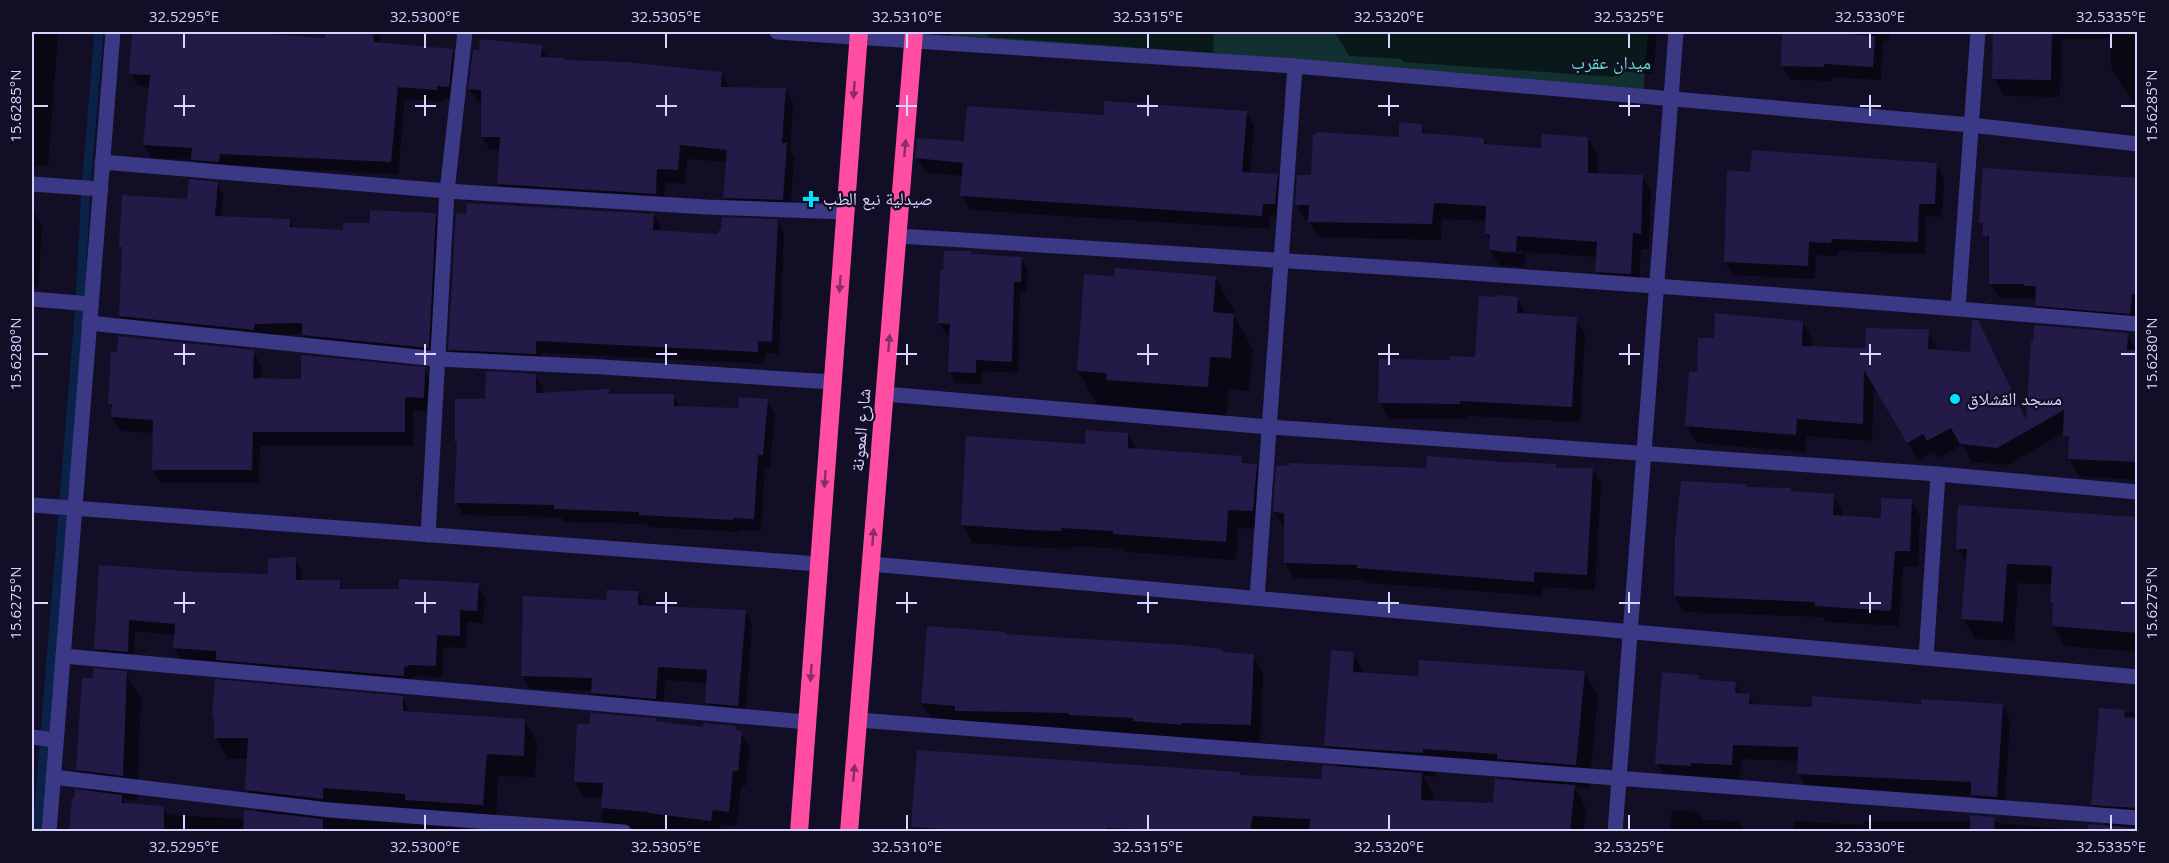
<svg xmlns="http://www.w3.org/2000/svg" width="2169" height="863" viewBox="0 0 2169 863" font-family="'Open Sans','Noto Naskh Arabic',sans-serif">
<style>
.green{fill:#11302f}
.shadow{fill:#0007;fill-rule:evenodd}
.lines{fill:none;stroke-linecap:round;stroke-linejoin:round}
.stream{stroke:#0a2148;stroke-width:9}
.building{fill:#231a47}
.minor{stroke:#3b3886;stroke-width:15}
.highway{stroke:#ff4ea1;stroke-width:18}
.oneway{fill:#882e64}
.ticks{fill:none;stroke:#d8d3ff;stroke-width:2}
.poi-dot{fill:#00e2fe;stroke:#120e26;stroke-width:2}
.labels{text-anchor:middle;stroke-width:4.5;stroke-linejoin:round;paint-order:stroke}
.park-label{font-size:18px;fill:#5be3c2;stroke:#120e26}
.poi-label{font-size:18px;fill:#d8d3ff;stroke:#120e26;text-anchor:start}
.street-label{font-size:18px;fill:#d8d3ff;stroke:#120e26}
.neatline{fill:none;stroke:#d8d3ff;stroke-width:2}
.ticks-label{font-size:15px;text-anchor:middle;fill:#d8d3ff}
</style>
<rect width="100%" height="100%" fill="#120e26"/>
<polygon class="green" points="950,32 1648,32 1643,97 949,44"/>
<g class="shadow">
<polygon points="32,32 56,32 58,35 48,166 32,165"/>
<polygon points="134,32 223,32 326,40 327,32 376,32 380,37 380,44 452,50 460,63 456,99 444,98 443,102 405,99 398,174 227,166 200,172 193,160 152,158 144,145 150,87 138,86 131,73"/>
<polygon points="986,32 1214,32 1213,53 989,37"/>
<polygon points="1335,32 1657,32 1653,74 1614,71 1614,77 1403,62 1401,59 1349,56"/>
<polygon points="1783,32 1890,32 1889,41 1883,41 1881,80 1831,77 1831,81 1790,80 1782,66"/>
<polygon points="1995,32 2138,32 2138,103 2133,103 2111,67 2111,39 2062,39 2060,97 2004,96 1994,78"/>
<polygon points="541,47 548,59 721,73 729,88 785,89 793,103 790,151 794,158 790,213 733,211 725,198 727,162 687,159 685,184 665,182 663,207 507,198 499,184 501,150 490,150 482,137 483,103 478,102 470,89"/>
<polygon points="1246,112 1254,126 1250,174 1277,175 1285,189 1283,218 1270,217 1270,229 970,210 962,196 964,176 925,172 917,158 965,142 1105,116"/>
<path d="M1421 125 1427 134 1484 139 1488 146 1542 149 1588 138 1597 154V175L1642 176 1651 192 1649 249H1641L1639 290 1606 287 1597 272V257L1526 252 1524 267 1499 265 1490 250 1491 241 1486 234 1487 221 1442 219 1441 240 1318 237 1309 220H1306L1296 204 1313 177 1400 139ZM1498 249 1523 251V254L1498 252Z"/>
<polygon points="1936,165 1944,178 1942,217 1926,216 1925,254 1838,251 1838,256 1816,255 1815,279 1733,275 1725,262 1751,173"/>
<polygon points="2138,180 2138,328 2045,320 2036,305 2037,300 2033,298 1999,298 1990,283 1990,245 1981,222"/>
<polygon points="217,183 223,195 221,217 290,221 294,229 344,232 371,224 435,214 442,226 434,359 310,346 303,334 260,335 127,328 120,316 123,250 121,246"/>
<polygon points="32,211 34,211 42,226 38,287 32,286"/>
<polygon points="654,215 661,228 661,232 720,235 777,221 784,233 779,354 765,353 764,364 542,353 542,366 457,362 450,349"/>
<polygon points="970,252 972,256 1021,258 1028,270 1026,293 1020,292 1018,373 982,371 981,384 956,383 949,372 951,334 946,334 939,323"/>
<polygon points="1215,277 1234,310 1234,316 1253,349 1249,391 1229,389 1226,420 1127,412 1123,406 1097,404 1078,371 1115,278"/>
<polygon points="1517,298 1526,314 1576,319 1585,334 1580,422 1469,416 1468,419 1389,419 1380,403 1451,362 1477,359"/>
<polygon points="1802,322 1813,340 1812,348 1867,349 1928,331 1938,352 2027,423 2127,334 2138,352 2138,480 2079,476 2069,459 2070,445 2065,432 2008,465 1972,462 1962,445 1938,458 1934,451 1918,460 1874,383 1872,441 1807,436 1805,452 1697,443 1687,426 1698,373 1716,340"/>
<polygon points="253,351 261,365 261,379 303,381 424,369 432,383 431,412 413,410 413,446 260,446 259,483 161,483 153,469 154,433 120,431 112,417 113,409 109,403"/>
<polygon points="535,375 543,388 543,394 608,391 611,396 673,396 680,407 740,409 767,401 775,413 770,468 765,467 761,531 740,530 740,532 648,527 646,524 563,522 561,517 463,515 456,502 457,442 487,401"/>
<polygon points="1128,434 1137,450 1241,457 1245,465 1256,466 1266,484 1263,529 1238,528 1236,560 1125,552 1123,549 1071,546 1071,549 1042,548 973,543 962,525 1087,446"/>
<polygon points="1519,465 1555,465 1558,469 1592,469 1601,484 1595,590 1543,587 1542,596 1367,583 1365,580 1294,578 1285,563 1285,527 1274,512 1428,470"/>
<polygon points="1747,488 1790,490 1792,493 1833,495 1842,511 1842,517 1882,519 1911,500 1920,516 1918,567 1903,566 1899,626 1826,622 1823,617 1684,612 1675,596 1677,539"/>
<polygon points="2138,518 2138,652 2065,646 2053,626 2052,585 2018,583 2014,641 1975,639 1963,618 1967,565 1958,548"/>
<polygon points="295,559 302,571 302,581 339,581 345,591 400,591 478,585 485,597 483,623 467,622 466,648 443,647 442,677 414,676 414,678 410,678 410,688 181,660 174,647 175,635 135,631 134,664 103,661 96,649 100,567 200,574 270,576"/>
<polygon points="637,592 644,605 745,611 752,625 745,719 714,716 706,703 707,683 665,680 663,712 600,706 593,691 530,689 522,675 608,602"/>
<polygon points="1006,636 1221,650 1223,654 1253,655 1263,673 1260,742 1191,740 933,721 922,703"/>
<path d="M1353 654 1365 674 1420 678 1584 672 1598 696 1589 788 1574 787 1586 808 1584 832H912L918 752 1239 774 1241 776 1322 780 1339 768 1326 746ZM1436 772 1509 777 1511 781 1494 805 1433 802 1434 796 1422 775 1436 777Z"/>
<polygon points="126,673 141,699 137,801 123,799 126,805 163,807 167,815 245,819 260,813 247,790 249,759 228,759 215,737 402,697 411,713 524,720 537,742 535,777 498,776 495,832 71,832 73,800 91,793 77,770 95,680"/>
<polygon points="1698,676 1701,680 1735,683 1742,695 1749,696 1755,706 1813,709 2002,706 2010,720 2004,812 1981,810 1973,796 1807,788 1799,774 1799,761 1741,759 1740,780 1699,777 1699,780 1665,778 1657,764"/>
<polygon points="2100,709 2138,713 2138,832 1794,832 1794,821 1864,825 1864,821 1972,821 1994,818 1997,823 2089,831 2089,826 2105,826 2092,804"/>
<polygon points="657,723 704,728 735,727 739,732 741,733 750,747 746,786 741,785 737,826 721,824 720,832 609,832 602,820 604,798 584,797 575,782"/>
<polygon points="1672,810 1698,812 1703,820 1738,821 1745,832 1670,832"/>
</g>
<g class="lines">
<polyline class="stream" points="37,832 80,303 86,188 99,32"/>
</g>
<g class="building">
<polygon points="132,32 240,32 325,38 325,32 373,32 374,42 453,49 449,87 437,86 437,90 398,87 391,162 220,154 219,162 191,160 192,148 143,145 150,75 129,74"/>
<polygon points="1782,32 1848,32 1848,34 1875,36 1873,67 1824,64 1824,67 1781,66"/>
<polygon points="1993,32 2052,32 2051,80 1992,79"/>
<polygon points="480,39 542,45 541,57 565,58 565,60 626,62 722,72 721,87 786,88 782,143 787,143 783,200 723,198 727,150 680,145 678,170 657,169 656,194 497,184 500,137 481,137 481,90 468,89 473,50 479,50"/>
<polygon points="1104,101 1247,111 1242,172 1278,174 1275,204 1263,204 1262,216 960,196 963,163 915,158 917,138 964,141 967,106 1104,115"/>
<polygon points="1399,122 1422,124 1422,133 1484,138 1484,144 1541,148 1542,134 1588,137 1588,173 1643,175 1641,234 1633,233 1631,274 1595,272 1597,242 1517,236 1516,252 1489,250 1490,234 1485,234 1486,206 1434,203 1432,224 1308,222 1309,205 1295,205 1297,175 1311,175 1313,135 1316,135 1316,132 1399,137"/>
<polygon points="1752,150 1937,163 1935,204 1919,204 1918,242 1832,239 1831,243 1809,242 1808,266 1724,262 1727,170 1750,172"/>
<polygon points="1983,168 2138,178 2138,294 2132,294 2130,314 2035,306 2036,286 2024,286 2024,284 1989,284 1989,236 1983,236 1983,223 1979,223"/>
<polygon points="189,179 218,182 215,216 290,219 290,227 343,230 343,223 370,223 370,210 436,213 429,348 302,335 302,323 255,324 254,330 119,316 122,247 119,247 122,195 187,199"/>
<polygon points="467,203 654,214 653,230 718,234 719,230 721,230 722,217 778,219 772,342 758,341 758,352 536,341 536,354 448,350 456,213 466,214"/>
<polygon points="944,251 971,251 971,254 1022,257 1021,282 1014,282 1012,362 976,360 976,373 948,372 950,324 938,323 940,270 943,270"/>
<polygon points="1115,268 1216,276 1213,312 1234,314 1231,358 1210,357 1208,387 1106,380 1107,373 1077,371 1084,274 1114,276"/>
<polygon points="1495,295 1518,297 1517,313 1577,317 1572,407 1460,401 1460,404 1378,403 1379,359 1450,360 1450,356 1475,357 1479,296 1494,297"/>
<polygon points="1715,313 1803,321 1802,346 1865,348 1866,328 1913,329 1929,329 1928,349 1970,352 1972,320 1978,320 2026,420 2031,341 2033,342 2034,325 2128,333 2127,350 2138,350 2138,462 2068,459 2069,437 2063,436 2064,410 1997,448 1960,444 1951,428 1927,441 1923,434 1907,443 1864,370 1863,424 1797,419 1796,435 1685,426 1689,371 1697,372 1698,338 1714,338"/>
<polygon points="118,336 254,350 253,378 301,379 301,355 425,367 424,398 405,397 405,432 253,432 252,470 152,470 153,420 111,417 112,404 108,404 111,352 117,352"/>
<polygon points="486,371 536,374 536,393 609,389 609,394 674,394 674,406 738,408 739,397 768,399 763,455 758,455 754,519 733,518 733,520 639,515 639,512 554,509 554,505 454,503 457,442 455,442 455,399 485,399"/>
<polygon points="1086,430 1128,433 1128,448 1242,456 1242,463 1257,464 1253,511 1228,510 1226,542 1113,534 1113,531 1061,528 1061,531 1030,530 961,525 966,436 1085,444"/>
<polygon points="1427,456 1517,463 1517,462 1556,464 1556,468 1593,468 1587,575 1534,572 1534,582 1357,568 1357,565 1284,563 1284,513 1273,512 1276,465 1289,466 1289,463 1426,468"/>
<polygon points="1681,481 1746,484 1746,487 1791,488 1791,491 1834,494 1833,515 1881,518 1881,498 1912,499 1910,551 1895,551 1891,611 1815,606 1815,602 1674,596 1675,539"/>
<polygon points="1958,505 2138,517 2138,633 2052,626 2053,603 2050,603 2052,566 2007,564 2003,622 1961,619 1967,549 1956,549"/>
<polygon points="296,557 296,580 340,580 340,589 399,589 399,579 479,583 477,611 460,610 460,636 437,635 436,666 408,665 408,667 404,666 404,676 216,660 216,651 173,648 175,624 129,620 128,652 94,649 99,565 200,572 268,574 268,558"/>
<polygon points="607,590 638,591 638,605 746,610 738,706 705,703 707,670 658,667 656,699 591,693 592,678 521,676 523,596 606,600"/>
<polygon points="927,626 1006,632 1005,634 1184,645 1222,649 1222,652 1254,654 1251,725 1181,723 1181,725 1133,721 1133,718 1069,715 1069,713 955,711 955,706 921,703"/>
<polygon points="1331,650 1354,652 1353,672 1418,676 1419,660 1585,671 1576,765 1497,759 1497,754 1423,749 1423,753 1324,746"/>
<polygon points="93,668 127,671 123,776 76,770 82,678 93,678"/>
<polygon points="1662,672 1699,675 1699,679 1736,682 1735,693 1750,694 1749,704 1812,707 1812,696 1921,704 1921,699 2003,704 1997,797 1971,795 1971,782 1797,774 1798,747 1733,745 1732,765 1691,763 1691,766 1655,764"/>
<polygon points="215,679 403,696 403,711 525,719 524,756 487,754 483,805 405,800 405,794 323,788 323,799 245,790 248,738 214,738 214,718 212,718"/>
<polygon points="2099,708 2125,710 2124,717 2138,718 2138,808 2091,805"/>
<polygon points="590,713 656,718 656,721 703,727 703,723 736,726 736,730 742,731 738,771 733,771 729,812 713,810 711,821 648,813 648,812 601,808 603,783 574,782 577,724 590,724"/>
<polygon points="917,750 1240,772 1240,775 1321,779 1322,765 1422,773 1421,800 1493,803 1495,779 1575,785 1570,831 1309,831 1310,819 1253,816 1250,831 1160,831 1160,830 1106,828 1106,831 977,831 911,827"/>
<polygon points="75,789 122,795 122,803 164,806 164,831 69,831 72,798 74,798"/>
<polygon points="244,810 323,819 323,831 243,831"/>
<polygon points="1970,815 1995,817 1994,831 1970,831"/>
<polygon points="2088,824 2138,828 2138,831 2087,831"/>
</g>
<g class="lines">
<g class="minor">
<polyline points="777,32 1295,66 1971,125 2138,144"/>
<polyline points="102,162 447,191 706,207 845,212"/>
<polyline points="32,184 101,189"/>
<path d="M898 236C1311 262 1725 288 2138 324"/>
<polyline points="32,299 91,304"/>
<polyline points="1958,309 1978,32"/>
<polyline points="89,323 438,359 602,367 832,382"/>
<polyline points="885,394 1269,427 1938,474 2138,492"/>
<polyline points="32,505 819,564"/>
<polyline points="428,535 447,191 465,32"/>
<polyline points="871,564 2138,677"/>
<polyline points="1257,598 1295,66"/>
<polyline points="63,656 807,722"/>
<polyline points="1926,658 1938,474"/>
<polyline points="858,720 2138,818"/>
<polyline points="32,737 56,740"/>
<polyline points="53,777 329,810 624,832"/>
<polyline points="49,832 113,32"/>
<polyline points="1615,832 1676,32"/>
</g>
<g class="highway">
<polyline points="799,832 859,32"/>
<polyline points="849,832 914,32"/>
</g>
</g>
<defs><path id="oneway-solid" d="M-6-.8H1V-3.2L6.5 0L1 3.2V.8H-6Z" transform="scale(1.5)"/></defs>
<g class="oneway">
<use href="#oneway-solid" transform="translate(854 90) rotate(94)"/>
<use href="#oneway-solid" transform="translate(905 148) rotate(-85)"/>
<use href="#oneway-solid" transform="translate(840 284) rotate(94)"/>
<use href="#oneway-solid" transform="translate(889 343) rotate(-85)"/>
<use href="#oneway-solid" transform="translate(825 479) rotate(94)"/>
<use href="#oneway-solid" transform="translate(873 537) rotate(-85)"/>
<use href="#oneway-solid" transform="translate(811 673) rotate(94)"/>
<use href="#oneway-solid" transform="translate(854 773) rotate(-85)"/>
</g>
<path class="ticks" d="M184 33V48M425 33V48M666 33V48M907 33V48M1148 33V48M1389 33V48M1629 33V48M1870 33V48M2111 33V48M184 95V116M425 95V116M666 95V116M907 95V116M1148 95V116M1389 95V116M1629 95V116M1870 95V116M33 106H48M174 106H195M415 106H436M656 106H677M896 106H917M1137 106H1158M1378 106H1399M1619 106H1640M1860 106H1881M2121 106H2136M184 344V365M425 344V365M666 344V365M907 344V365M1148 344V365M1389 344V365M1629 344V365M1870 344V365M33 354H48M174 354H195M415 354H436M656 354H677M896 354H917M1137 354H1158M1378 354H1399M1619 354H1640M1860 354H1881M2121 354H2136M184 592V613M425 592V613M666 592V613M907 592V613M1148 592V613M1389 592V613M1629 592V613M1870 592V613M33 603H48M174 603H195M415 603H436M656 603H677M896 603H917M1137 603H1158M1378 603H1399M1619 603H1640M1860 603H1881M2121 603H2136M184 815V830M425 815V830M666 815V830M907 815V830M1148 815V830M1389 815V830M1629 815V830M1870 815V830M2111 815V830"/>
<g class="poi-dot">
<path d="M808 190h6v6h6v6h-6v6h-6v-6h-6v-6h6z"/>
<circle cx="1955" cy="399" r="6"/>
</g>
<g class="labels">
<g class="park-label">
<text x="1611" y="69">ميدان عقرب</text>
</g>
<g class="poi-label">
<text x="823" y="205">صيدلية نبع الطب</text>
<text x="1967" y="405">مسجد القشلاق</text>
</g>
<g class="street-label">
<text transform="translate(861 430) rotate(-85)" y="6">شارع المعونة</text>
</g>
</g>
<rect width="2169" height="863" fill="none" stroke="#120e26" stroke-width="66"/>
<rect x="33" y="33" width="2103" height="797" class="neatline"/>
<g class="ticks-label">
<text x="184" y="22">32.5295°E</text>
<text x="425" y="22">32.5300°E</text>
<text x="666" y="22">32.5305°E</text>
<text x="907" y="22">32.5310°E</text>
<text x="1148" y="22">32.5315°E</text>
<text x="1389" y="22">32.5320°E</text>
<text x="1629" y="22">32.5325°E</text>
<text x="1870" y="22">32.5330°E</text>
<text x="2111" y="22">32.5335°E</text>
<text transform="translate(16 106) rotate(-90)" y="5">15.6285°N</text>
<text transform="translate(2152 106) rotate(-90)" y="5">15.6285°N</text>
<text transform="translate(16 354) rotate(-90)" y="5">15.6280°N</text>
<text transform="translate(2152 354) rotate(-90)" y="5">15.6280°N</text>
<text transform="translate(16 603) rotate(-90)" y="5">15.6275°N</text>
<text transform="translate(2152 603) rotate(-90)" y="5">15.6275°N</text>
<text x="184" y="852">32.5295°E</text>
<text x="425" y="852">32.5300°E</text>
<text x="666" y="852">32.5305°E</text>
<text x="907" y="852">32.5310°E</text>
<text x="1148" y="852">32.5315°E</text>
<text x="1389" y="852">32.5320°E</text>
<text x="1629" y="852">32.5325°E</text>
<text x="1870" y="852">32.5330°E</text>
<text x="2111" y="852">32.5335°E</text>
</g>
</svg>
